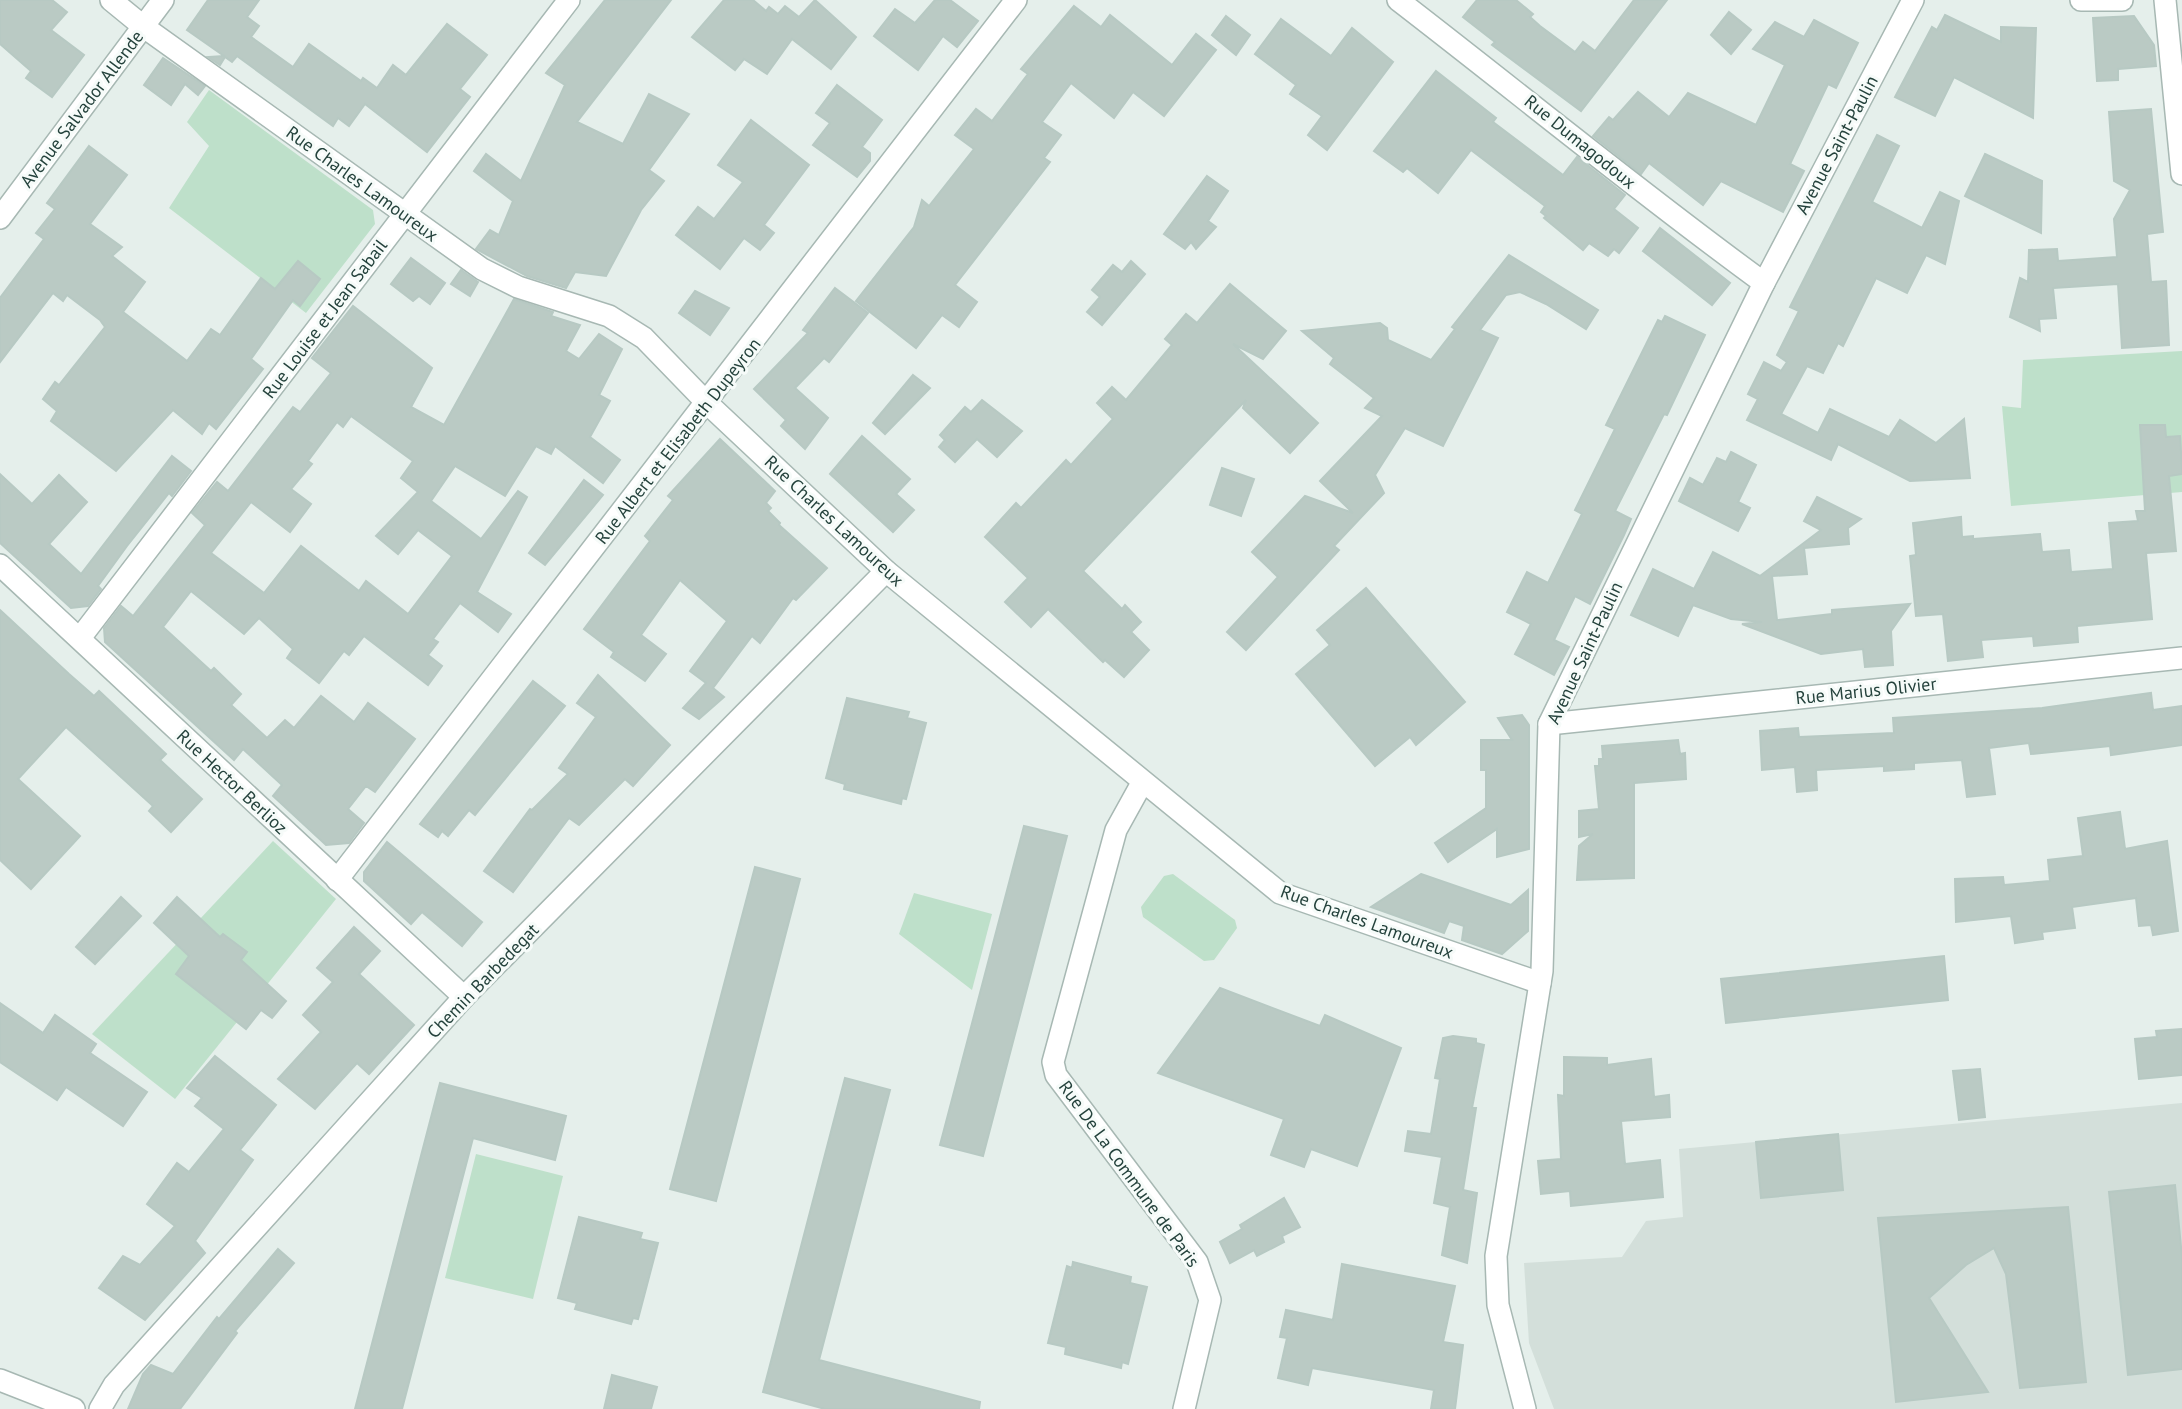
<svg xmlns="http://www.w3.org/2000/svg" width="2182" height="1409" viewBox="0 0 2182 1409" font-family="'PT Sans',sans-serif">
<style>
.built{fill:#d3dfda}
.green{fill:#bee0ca}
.building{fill:#bacac4;stroke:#b7c9c3;stroke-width:2;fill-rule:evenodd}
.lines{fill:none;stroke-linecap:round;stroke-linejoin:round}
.minor-casing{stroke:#a7b8b3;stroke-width:24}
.tertiary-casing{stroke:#a7b8b3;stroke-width:24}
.minor{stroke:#fff;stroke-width:21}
.tertiary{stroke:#fff;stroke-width:21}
.labels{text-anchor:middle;stroke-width:6;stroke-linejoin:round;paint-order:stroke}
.street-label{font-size:18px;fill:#24423c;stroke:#f6fbf9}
</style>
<rect width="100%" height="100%" fill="#e5efeb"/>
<polygon class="built" points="2182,1103 2182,1409 1554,1409 1529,1343 1524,1263 1622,1257 1646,1221 1683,1217 1679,1149"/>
<g class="green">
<polygon points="209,90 373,210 375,224 306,313 169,208 209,146 187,122"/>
<polygon points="2182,351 2182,492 2011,506 2002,406 2021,408 2023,360"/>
<polygon points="273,841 336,899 175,1099 92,1034"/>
<polygon points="1173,874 1235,920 1237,928 1214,960 1204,961 1143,917 1141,907 1164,876"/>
<polygon points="914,893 992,914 972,990 899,934"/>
<polygon points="476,1154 563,1176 533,1299 445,1278"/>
</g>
<g class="building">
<polygon points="0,0 52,0 67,12 51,30 84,55 52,97 26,78 31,71 0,44"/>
<polygon points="208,0 259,0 247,17 259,26 251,37 293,67 309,44 361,81 363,78 377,88 393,65 406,75 447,24 487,55 460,89 470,97 427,152 365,104 349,126 338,118 333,126 237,56 232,62 225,57 220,65 208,57 224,56 187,30"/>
<polygon points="605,0 671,0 577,122 623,144 649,94 689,114 649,170 664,181 641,210 606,276 575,272 566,288 527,276 476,249 490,230 499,235 513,201 474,171 486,154 521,181 565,85 546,73"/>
<polygon points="724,0 753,0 766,11 769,7 778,14 785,6 799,17 815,0 856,37 831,69 792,39 767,74 744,59 735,70 692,37"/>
<polygon points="935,0 950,0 978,21 957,47 943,36 918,70 874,36 895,9 915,23"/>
<polygon points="1477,0 1516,0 1533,14 1530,17 1540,26 1575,52 1583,42 1595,51 1634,0 1667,0 1581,111 1492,45 1495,42 1463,17"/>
<polygon points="1074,6 1101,27 1110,15 1172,65 1196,34 1216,50 1164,116 1133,92 1114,118 1071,83 1042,122 1061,135 1044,158 1050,162 955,285 977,302 959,327 942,315 916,348 856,301 914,227 922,200 929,206 974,149 955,135 976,109 992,121 1028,74 1021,69"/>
<polygon points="1729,12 1751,30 1731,54 1711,35"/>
<polygon points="1945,15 2001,42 2001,27 2036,28 2033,118 1954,77 1935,116 1895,97 1932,27 1937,30"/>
<polygon points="1226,16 1250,35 1236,55 1212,35"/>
<polygon points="2134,16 2154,45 2156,66 2118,69 2118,80 2097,81 2093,18"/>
<polygon points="1281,19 1331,56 1352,28 1393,62 1327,150 1308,135 1322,116 1290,94 1296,85 1255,54"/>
<polygon points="1814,20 1858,43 1836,88 1828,84 1790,164 1804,171 1783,212 1721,181 1703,205 1649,163 1641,174 1593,136 1609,117 1613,120 1638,92 1669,117 1688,93 1756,125 1785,65 1753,49 1775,22 1804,37"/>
<polygon points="163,58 205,86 198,95 185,84 171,105 144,85"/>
<polygon points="1436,71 1496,118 1493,122 1563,175 1577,157 1625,195 1614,209 1638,228 1619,253 1614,249 1608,256 1589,243 1583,250 1544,218 1546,216 1541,212 1545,206 1471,150 1438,193 1407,168 1403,172 1374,151"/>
<polygon points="837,85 882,120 862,147 870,153 870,161 857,177 813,145 830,123 816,113"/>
<polygon points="2151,109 2163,232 2147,234 2151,282 2166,281 2169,345 2122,348 2118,284 2053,288 2056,318 2039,319 2040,331 2010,317 2020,278 2028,282 2029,250 2057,249 2058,261 2117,257 2114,219 2130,190 2114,181 2109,112"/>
<polygon points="751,120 809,165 764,225 774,233 760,250 744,238 720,269 676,235 698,207 714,219 743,182 718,165"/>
<polygon points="1877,135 1899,146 1872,202 1922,228 1940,192 1959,201 1945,264 1926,255 1907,293 1876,278 1843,346 1838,343 1823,373 1807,366 1781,414 1818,433 1830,409 1889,437 1900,420 1936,443 1964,419 1970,478 1910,481 1838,444 1831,460 1747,420 1758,399 1748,394 1764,362 1781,371 1787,362 1777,355 1799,311 1790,307"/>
<polygon points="89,146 127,175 90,224 122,247 112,256 145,282 123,312 187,361 211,329 220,335 261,278 275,289 298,261 320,279 300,306 293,300 251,359 263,369 216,429 209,423 202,434 173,410 116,471 51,421 57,411 43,399 55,382 59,385 105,327 100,320 67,295 63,301 53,293 0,362 0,298 44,239 36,233 55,209 47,203"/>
<polygon points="1985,154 2042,181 2041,233 1965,196"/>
<polygon points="1207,176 1228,191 1208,221 1216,227 1196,249 1191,242 1185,249 1164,234"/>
<polygon points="1660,228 1730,283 1712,305 1643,251"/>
<polygon points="1509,255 1598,310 1586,329 1546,304 1520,292 1506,295 1480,330 1498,338 1443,446 1405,428 1375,475 1384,493 1334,546 1339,550 1246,650 1227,632 1278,577 1252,552 1305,496 1353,513 1320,481 1382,416 1365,408 1374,398 1330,364 1334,358 1302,331 1380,323 1387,328 1388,340 1431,360 1455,329 1452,327"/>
<polygon points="411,258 445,283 430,304 419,296 413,301 391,284"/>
<polygon points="1131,261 1145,274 1102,325 1087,312 1100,297 1092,290 1113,265 1122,272"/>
<polygon points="461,270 478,282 470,296 451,284"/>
<polygon points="1230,284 1286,331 1263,359 1233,344 1318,423 1290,453 1243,408 1246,400 1083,571 1122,609 1125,605 1141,622 1131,632 1149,650 1124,677 1105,660 1103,662 1048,609 1031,627 1005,602 1028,578 985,537 1016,503 1021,508 1066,460 1071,465 1113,419 1097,403 1112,387 1126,400 1172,345 1165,339 1186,314 1197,323"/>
<polygon points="835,288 868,313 829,362 824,358 795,388 828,418 805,449 781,426 786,420 754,389 808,333 803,330"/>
<polygon points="695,291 729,308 710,335 679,313"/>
<path d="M514 299 553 312 551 316 580 325 566 351 579 359 599 334 622 349 599 395 610 401 590 437 620 460 603 483 555 446 551 454 536 446 505 496 455 466 431 501 481 539 518 491 527 497 477 592 511 614 498 632 460 603 433 639 438 642 428 655 442 666 428 685 364 636 349 655 344 651 319 683 287 658 293 649 259 618 244 634 191 591 163 627 211 671 214 668 241 694 231 705 267 738 285 720 294 728 321 696 354 722 368 703 415 739 375 792 366 786 348 809 364 823 349 843 326 845 273 796 282 785 243 749 234 760 105 642 104 628 121 606 133 616 205 525 192 513 212 488 217 482 228 491 293 407 300 412 331 373 312 358 353 306 432 368 411 407 444 425ZM351 416 413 461 401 478 418 492 376 536 398 554 418 530 452 556 408 614 366 581 359 591 301 546 264 593 211 553 251 502 290 532 311 504 291 489 312 464 308 461 337 422 343 427Z"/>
<polygon points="1665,316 1705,335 1667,415 1664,414 1615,511 1631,519 1624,535 1590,604 1575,596 1554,640 1569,647 1554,675 1515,654 1531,624 1507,612 1527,572 1548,583 1582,514 1575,510 1615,429 1606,425 1658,320 1662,322"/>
<polygon points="913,375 930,388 885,434 873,423"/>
<polygon points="982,400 1022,431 997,457 977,439 955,462 939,447 945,440 940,435 965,407 971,412"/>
<polygon points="2140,425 2165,425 2166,437 2180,436 2182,469 2182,474 2169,476 2176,551 2146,553 2152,619 2077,626 2078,642 2034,646 2033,636 1981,640 1983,657 1948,661 1943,614 1916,616 1910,556 1916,555 1913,523 1961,517 1962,537 1973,536 1973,539 2040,534 2042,552 2069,550 2071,572 2113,569 2109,523 2138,521 2136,511 2145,511"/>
<polygon points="862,436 910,479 896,494 914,510 893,532 830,474"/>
<polygon points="720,439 775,491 766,503 771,508 768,511 780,523 779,525 827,568 796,600 793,598 760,643 752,636 713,688 724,697 699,719 683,708 706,683 690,671 727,621 680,580 641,635 666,654 645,681 611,657 614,652 584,629 650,541 645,536 673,500 668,496"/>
<polygon points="1731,452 1756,465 1738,502 1750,508 1738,531 1679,501 1690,478 1703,485 1717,458 1726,462"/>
<polygon points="172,456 191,471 172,496 169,493 127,546 98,586 101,589 88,606 71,608 0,543 0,474 32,504 59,475 87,502 49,544 81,574"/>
<polygon points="1222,468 1254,479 1241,516 1210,505"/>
<polygon points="584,480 603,495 545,565 529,553"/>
<polygon points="1817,497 1861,519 1848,528 1849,544 1804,548 1807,574 1772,576 1777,620 1832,614 1832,610 1910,604 1891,631 1893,665 1865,667 1863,649 1821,654 1742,624 1762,622 1731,619 1693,605 1678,636 1631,615 1653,569 1694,589 1713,552 1760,576 1821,530 1804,521"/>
<polygon points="1366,588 1465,702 1416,745 1410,737 1375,766 1296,674 1330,645 1317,630"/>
<polygon points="0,610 69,674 94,696 99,691 166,754 160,760 202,799 171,832 149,811 153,806 66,727 18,779 80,836 31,889 0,860"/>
<polygon points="598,675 670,745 633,786 625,779 579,825 569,818 513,892 484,871 530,809 532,810 568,774 559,768 596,717 577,703"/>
<polygon points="533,681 565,706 475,815 469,810 448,836 442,831 438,837 420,824"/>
<polygon points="2151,693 2153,710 2182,706 2182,745 2111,755 2110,746 2031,754 2029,743 1989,748 1995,794 1967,797 1962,760 1914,763 1914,769 1884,771 1884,766 1816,770 1817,790 1797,792 1795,767 1762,770 1760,731 1798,728 1799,737 1894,733 1893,718 2042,708"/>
<polygon points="847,698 909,712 907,718 926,723 906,799 902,798 901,804 844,789 845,784 826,778"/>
<polygon points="1522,715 1529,725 1529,849 1497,857 1497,829 1448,862 1435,843 1486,808 1486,770 1481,770 1481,740 1512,740 1498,718"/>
<polygon points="1678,740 1680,754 1685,753 1686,779 1634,783 1634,878 1577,880 1579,846 1593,834 1579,837 1579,811 1599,809 1595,766 1599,766 1599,759 1603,759 1602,746"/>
<polygon points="2120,812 2125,849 2167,841 2178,931 2153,935 2151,925 2139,926 2136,898 2072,907 2075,928 2042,932 2043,939 2015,943 2011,916 1956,922 1955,879 2003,877 2004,885 2050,881 2048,860 2083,856 2078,818"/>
<polygon points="1024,826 1067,836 983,1156 940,1145"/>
<polygon points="387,842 482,922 462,946 422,912 411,924 364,881 364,872"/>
<polygon points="755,867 800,879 716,1201 670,1189"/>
<polygon points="1421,874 1511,905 1528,890 1528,931 1502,954 1462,940 1464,926 1449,921 1444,933 1371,907"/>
<polygon points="121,897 141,916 95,964 76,947"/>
<polygon points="177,897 220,937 223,934 247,952 241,960 286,1001 272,1018 261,1010 246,1029 176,974 189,956 154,923"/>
<polygon points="354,927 380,951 359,974 414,1025 369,1074 357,1063 315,1109 278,1079 321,1032 303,1015 333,982 317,968"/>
<polygon points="1944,956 1948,1000 1726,1023 1721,979"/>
<polygon points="1220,988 1320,1026 1325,1015 1401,1048 1357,1166 1311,1149 1304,1167 1271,1155 1284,1119 1158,1073"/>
<polygon points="0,1003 43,1033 55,1015 96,1044 90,1053 147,1092 123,1126 66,1087 57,1100 0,1062"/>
<polygon points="2182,1029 2182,1075 2139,1079 2135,1039 2157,1037 2156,1031"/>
<polygon points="1453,1036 1476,1039 1476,1043 1484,1045 1472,1108 1476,1108 1463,1190 1477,1193 1467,1263 1442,1255 1450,1207 1434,1203 1442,1157 1405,1151 1408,1131 1431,1134 1440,1079 1435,1078 1443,1038"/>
<polygon points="215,1056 276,1105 240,1150 253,1160 195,1241 205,1253 145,1320 99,1288 123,1256 140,1265 175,1226 147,1204 177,1163 189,1172 224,1129 195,1106 202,1098 187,1088"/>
<polygon points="1564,1057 1607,1058 1607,1065 1651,1059 1654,1097 1669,1095 1670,1117 1621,1121 1625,1164 1660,1160 1663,1197 1571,1206 1570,1191 1541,1194 1538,1161 1561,1159 1558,1095 1564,1096"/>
<polygon points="1980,1069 1985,1117 1959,1120 1953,1071"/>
<polygon points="845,1078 890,1090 819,1360 980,1402 979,1409 825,1409 763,1392"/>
<polygon points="440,1083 566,1116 555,1160 473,1138 402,1409 355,1409"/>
<polygon points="1838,1134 1843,1190 1761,1198 1756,1142"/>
<polygon points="2175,1185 2182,1257 2182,1369 2128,1375 2109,1192"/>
<polygon points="1284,1198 1300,1227 1282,1236 1284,1242 1257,1256 1254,1250 1230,1263 1220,1242 1242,1229 1240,1225"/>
<polygon points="2068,1207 2086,1382 2020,1388 2006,1274 1994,1248 1966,1265 1929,1298 1988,1392 1896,1402 1878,1218"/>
<polygon points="579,1217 642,1233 640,1239 658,1243 638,1319 633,1318 631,1324 575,1309 577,1303 558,1298"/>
<polygon points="278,1249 294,1263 235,1331 237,1333 180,1409 128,1409 143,1374 151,1365 173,1374 217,1317 219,1319"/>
<polygon points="1073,1262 1131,1277 1130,1283 1147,1287 1128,1364 1122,1362 1121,1368 1065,1354 1066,1347 1048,1343 1067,1266 1072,1268"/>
<polygon points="1342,1264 1455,1286 1443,1342 1463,1345 1455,1409 1431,1409 1434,1390 1312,1368 1308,1385 1278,1378 1287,1338 1280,1337 1286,1310 1333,1320"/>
<polygon points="612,1375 657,1387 651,1409 604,1409"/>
</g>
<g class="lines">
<defs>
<g id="minor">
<polyline points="111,0 144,27 482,269 518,287 609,316 644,338 707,403 886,571 1280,893 1540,983"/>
<path d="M1398 0C1520 94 1639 192 1764 283"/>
<polyline points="2081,0 2122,0"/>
<polyline points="2165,0 2182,174"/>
<polyline points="0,218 163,0"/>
<polyline points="0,565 464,997"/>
<polyline points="80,638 569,0"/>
<polyline points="1549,724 2182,658"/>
<polyline points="1142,783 1116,830 1053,1062 1056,1075 1197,1262 1210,1300 1184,1409"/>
<polyline points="337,880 1016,0"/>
<polyline points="100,1409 114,1385 464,997 886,571"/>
<polyline points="1525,1409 1498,1305 1496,1256 1542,971 1549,724 1764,283 1913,0"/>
</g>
<polyline id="tertiary" points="0,1380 74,1409"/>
</defs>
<use href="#minor" class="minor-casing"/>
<use href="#tertiary" class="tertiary-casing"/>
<use href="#minor" class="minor"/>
<use href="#tertiary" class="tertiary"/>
</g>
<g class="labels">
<g class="street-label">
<text transform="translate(82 109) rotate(-53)" y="6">Avenue Salvador Allende</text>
<text transform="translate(1580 142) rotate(39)" y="6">Rue Dumagodoux</text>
<text transform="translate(1837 145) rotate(-62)" y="6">Avenue Saint-Paulin</text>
<text transform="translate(362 184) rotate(36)" y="6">Rue Charles Lamoureux</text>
<text transform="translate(325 319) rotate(-53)" y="6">Rue Louise et Jean Sabail</text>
<text transform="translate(678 441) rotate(-52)" y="6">Rue Albert et Elisabeth Dupeyron</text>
<text transform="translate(834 521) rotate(43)" y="6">Rue Charles Lamoureux</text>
<text transform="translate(1585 653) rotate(-65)" y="6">Avenue Saint-Paulin</text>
<text transform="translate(1866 691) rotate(-6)" y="6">Rue Marius Olivier</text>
<text transform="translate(232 782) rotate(43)" y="6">Rue Hector Berlioz</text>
<text transform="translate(1367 922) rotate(20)" y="6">Rue Charles Lamoureux</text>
<text transform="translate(483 981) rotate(-46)" y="6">Chemin Barbedegat</text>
<text transform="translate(1129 1174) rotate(54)" y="6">Rue De La Commune de Paris</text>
</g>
</g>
</svg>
